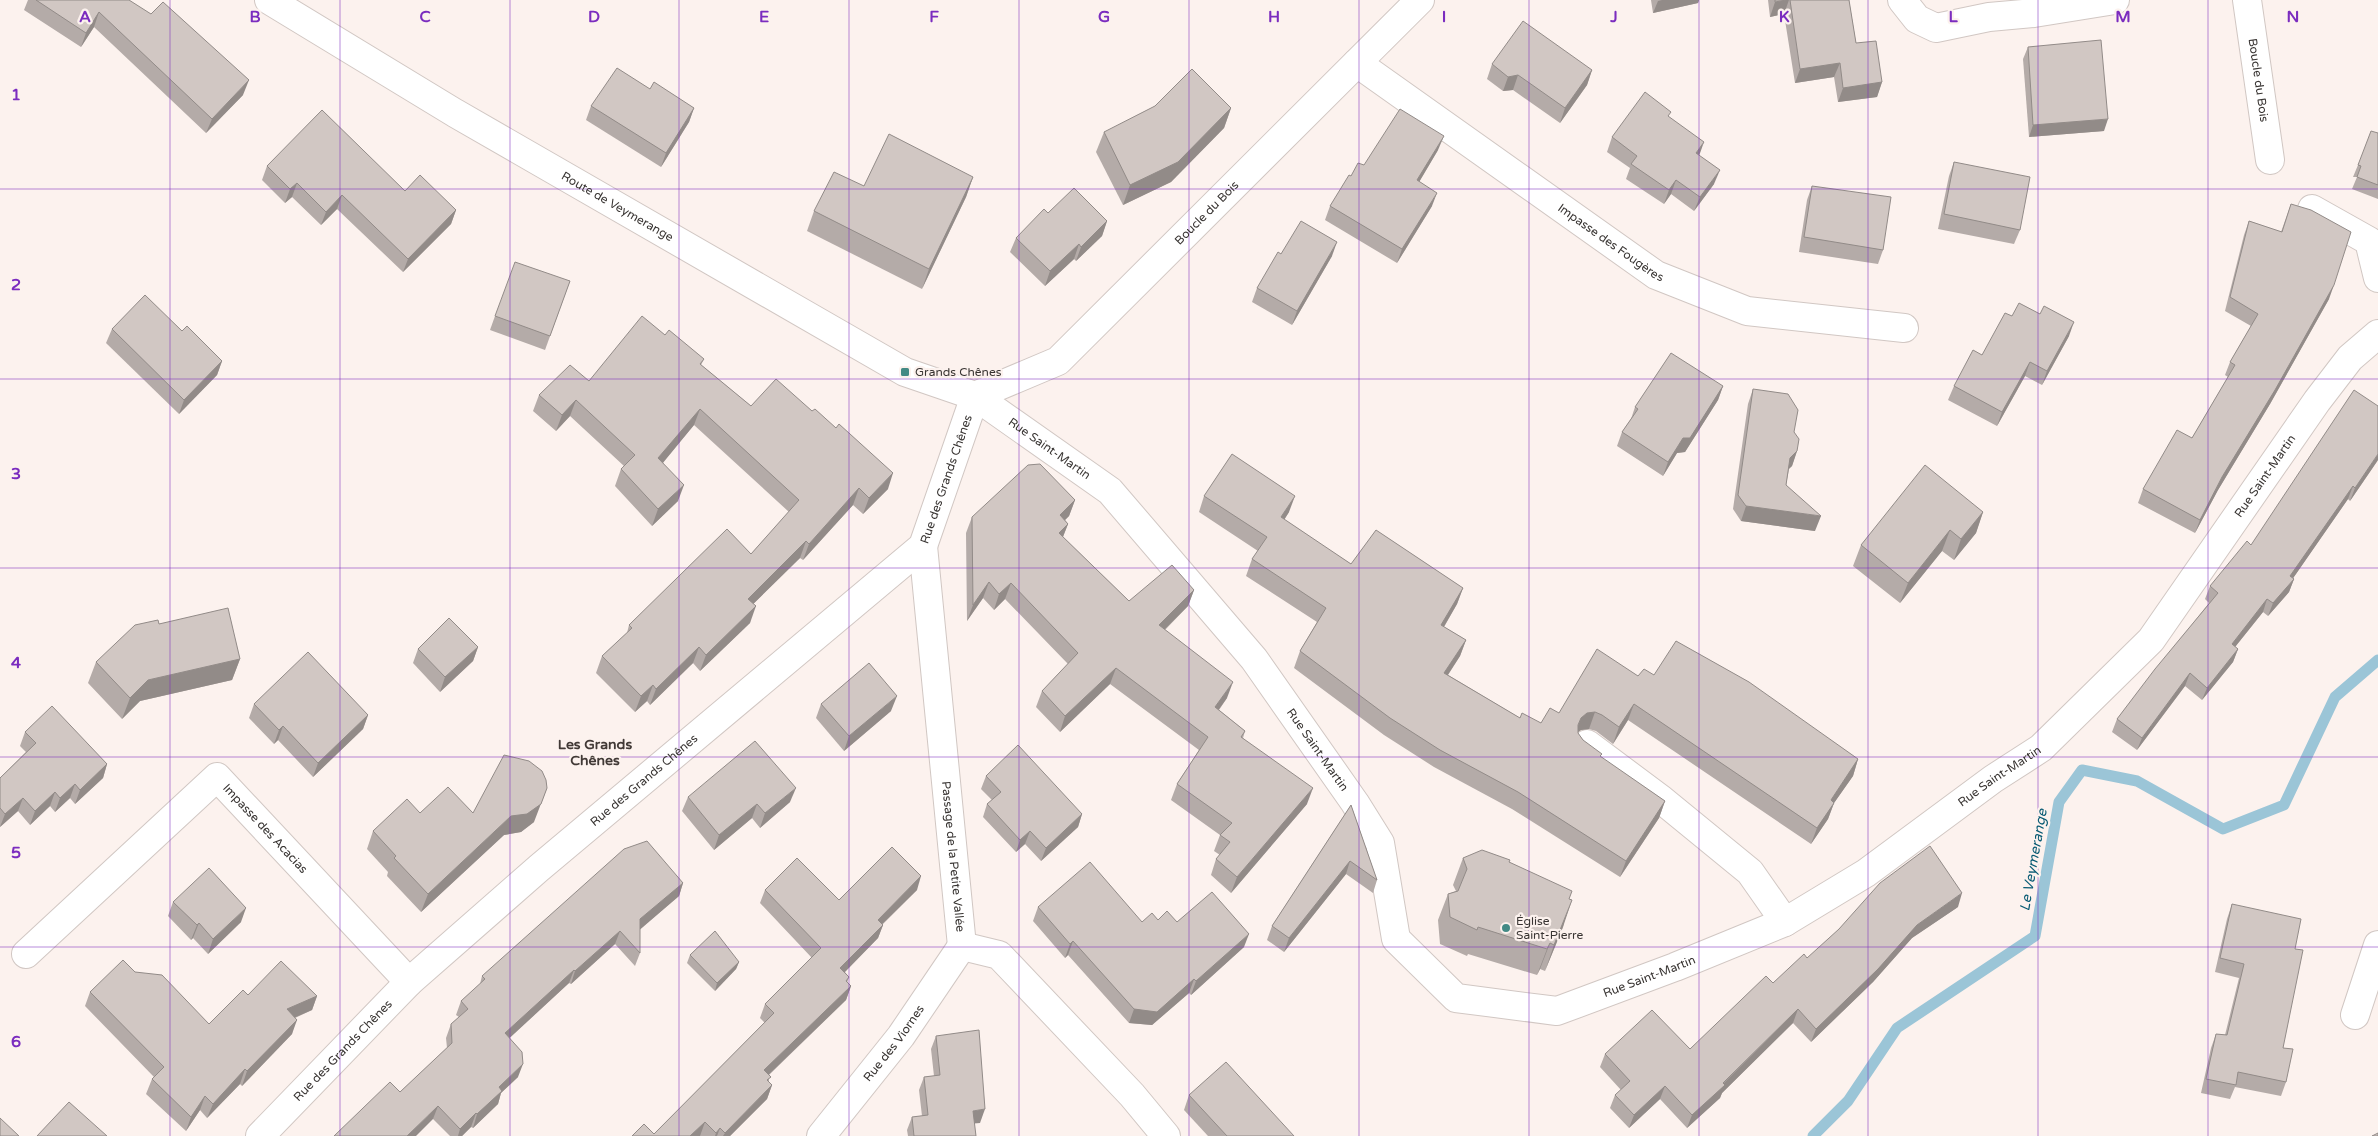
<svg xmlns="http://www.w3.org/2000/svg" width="2378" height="1136" viewBox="0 0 2378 1136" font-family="'Varela Round',sans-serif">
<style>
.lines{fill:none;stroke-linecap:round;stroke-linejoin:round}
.stream{stroke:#9bc5d7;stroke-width:11}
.minor-casing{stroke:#d1c7c3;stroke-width:30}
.minor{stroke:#fff;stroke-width:28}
.wall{fill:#b4aba8}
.shaded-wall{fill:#928b88}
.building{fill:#d1c7c3;stroke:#928b88}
.grid{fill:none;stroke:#7b2cbf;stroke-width:1;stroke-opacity:0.55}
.poi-dot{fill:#438a85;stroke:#fcf2ee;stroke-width:2}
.labels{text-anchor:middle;stroke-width:4.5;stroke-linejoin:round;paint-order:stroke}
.street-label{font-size:12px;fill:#383432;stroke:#fcf2ee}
.poi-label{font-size:12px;fill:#383432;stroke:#fcf2ee;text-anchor:start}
.neighbourhood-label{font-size:14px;font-weight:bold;fill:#413936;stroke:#fcf2ee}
.water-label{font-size:14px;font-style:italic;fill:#075a73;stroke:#fcf2ee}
.grid-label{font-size:16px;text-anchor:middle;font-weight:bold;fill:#7b2cbf;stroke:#fcf2ee;stroke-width:4.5;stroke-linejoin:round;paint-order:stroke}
</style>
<rect width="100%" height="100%" fill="#fcf2ee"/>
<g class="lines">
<polyline class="stream" points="1813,1136 1848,1101 1897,1028 2035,936 2059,802 2082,770 2137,781 2223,829 2284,805 2335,697 2378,660"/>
<defs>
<g id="minor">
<path id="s1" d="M269 0 455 113 905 372 975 396 1110 491 1254 659 1355 803 1380 843 1396 939 1456 998 1557 1011 1675 967 1785 922 1866 873 1993 779 2041 748 2151 640 2317 401 2350 358 2378 334"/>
<polyline points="1902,0 1917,19 1936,28 1989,17 2034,13 2115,0"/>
<path id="s2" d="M2247 0 2270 160"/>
<path id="s3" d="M1357 63 1656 275 1747 311 1904 328"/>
<polyline points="2312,209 2369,241 2378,278"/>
<path id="s4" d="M975 396 1058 361 1420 0"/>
<path id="s5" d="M923 546 962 946"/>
<polyline points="1587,744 1662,800 1750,872 1785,922"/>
<polyline points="962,946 999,955 1132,1095 1166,1136"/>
<path id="s6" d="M26 954 217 777 409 982"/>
<polyline points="2355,1015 2378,945"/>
<path id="s7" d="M260 1136 409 982 539 868 923 546 975 396"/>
<path id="s8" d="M821 1136 901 1036 962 946"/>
</g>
</defs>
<use href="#minor" class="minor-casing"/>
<use href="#minor" class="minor"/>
</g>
<g class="wall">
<polygon points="28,0 129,0 243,95 206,133 94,27 81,47 24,10"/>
<polygon points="1651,0 1699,0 1698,3 1653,13"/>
<polygon points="1768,0 1849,0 1856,43 1882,82 1877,97 1838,102 1834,77 1795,83 1784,14 1770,17"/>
<polygon points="2028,47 2104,131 2029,137 2023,59"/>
<polygon points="1492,64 1592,70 1587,85 1560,123 1513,90 1503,91 1487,79"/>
<polygon points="650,89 694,108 689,122 661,167 586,120 591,106"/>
<polygon points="1231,108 1224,128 1171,182 1123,205 1096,152 1104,132"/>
<polygon points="1669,117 1699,155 1714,184 1694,211 1671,194 1664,204 1626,179 1630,168 1607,152 1612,137"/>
<polygon points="2378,133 2378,199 2352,189 2357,177 2353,177 2358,165"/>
<polygon points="1438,150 1419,182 1432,206 1397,263 1325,220 1330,206 1351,176 1364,165"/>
<polygon points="1954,162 2020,230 2014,244 1938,229 1949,176"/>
<polygon points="267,166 405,191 456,210 451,224 403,272 337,209 321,225 292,197 285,203 262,180"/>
<polygon points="973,177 966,197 922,289 807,231 814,211 864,186"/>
<polygon points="1812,186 1883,250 1878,264 1799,252 1807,200"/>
<polygon points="2291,204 2329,299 2270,404 2218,490 2195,533 2138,503 2143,489 2192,438 2228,377 2225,375 2230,362 2251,326 2225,311 2244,235 2249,221 2281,232"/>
<polygon points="1048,213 1107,221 1102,236 1076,261 1074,259 1045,286 1010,252 1016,238"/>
<polygon points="1281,254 1332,256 1292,325 1252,302 1257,288"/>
<polygon points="570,281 545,350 490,330 495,316"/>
<polygon points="2012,316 2069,336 2042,385 2025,376 1997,426 1948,400 1954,386 1982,355"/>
<polygon points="112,329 182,331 222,361 217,375 179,414 106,343"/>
<polygon points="665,335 704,359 701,365 751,406 888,489 863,514 853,505 803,560 800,558 753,604 750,623 700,671 693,663 650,705 647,701 635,712 596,673 602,656 627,633 629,625 751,554 789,512 694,425 663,462 678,501 652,526 615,486 621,469 624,466 570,416 556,431 533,411 539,395 589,381"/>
<polygon points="1723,386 1718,400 1685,452 1677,453 1663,476 1617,446 1622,432 1631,419 1635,407"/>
<polygon points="1753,389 1794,432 1797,451 1792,466 1789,469 1786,485 1815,531 1741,521 1733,509 1748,404"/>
<polygon points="2378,460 2350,501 2348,499 2293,578 2294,579 2289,592 2268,616 2263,612 2235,647 2238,649 2233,662 2202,700 2185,686 2137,750 2112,732 2117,719 2209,603 2205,599 2210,586 2251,545"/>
<polygon points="1204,496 1289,512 1284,520 1351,564 1463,588 1457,604 1444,627 1466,640 1460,656 1448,675 1520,718 1541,723 1559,713 1638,676 1654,675 1858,759 1853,776 1834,803 1828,819 1811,844 1628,720 1613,744 1596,731 1589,729 1581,730 1578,732 1578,733 1583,740 1600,757 1665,801 1659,818 1620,877 1512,809 1434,767 1384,735 1294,668 1300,651 1317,622 1246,576 1252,559 1258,551 1199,512"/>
<polygon points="1075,500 1069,516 1065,520 1068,524 1063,537 1129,601 1194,590 1188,606 1165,630 1227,698 1219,710 1245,731 1243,738 1307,804 1231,893 1211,875 1216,859 1220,855 1214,851 1220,835 1171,800 1177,784 1199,750 1110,684 1060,732 1036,707 1042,691 1068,664 1005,599 994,610 983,598 967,621 966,533 972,517"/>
<polygon points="1983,512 1976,533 1954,560 1942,551 1900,603 1853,566 1861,545"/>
<polygon points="159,624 240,659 232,680 140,701 122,719 88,683 96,662"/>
<polygon points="478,647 473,661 440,692 413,663 418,649"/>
<polygon points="254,704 368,715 363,729 313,777 278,740 274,744 249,718"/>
<polygon points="821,704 891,711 844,751 816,718"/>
<polygon points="25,732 107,764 103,778 75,804 70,798 55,812 50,806 30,825 18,811 0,827 0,778 26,752 20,746"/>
<polygon points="986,776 1082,814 1078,827 1041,861 1025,844 1016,852 983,817 987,804 992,800 981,789"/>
<polygon points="688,797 790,802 760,828 752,818 714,850 682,811"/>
<polygon points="1351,805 1377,880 1373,893 1346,874 1284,952 1267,940 1272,926"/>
<polygon points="420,813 473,813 534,822 521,832 504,835 421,912 387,876 388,872 367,849 373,831"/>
<polygon points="1463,858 1509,862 1569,899 1563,927 1545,971 1540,969 1537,975 1468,954 1467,956 1440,944 1438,920 1448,894 1456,891 1453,885"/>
<polygon points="683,883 679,896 640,929 640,953 635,966 615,944 571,984 569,983 509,1038 518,1077 501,1093 498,1104 473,1128 471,1127 462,1136 450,1136 433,1119 400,1092 447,1048 446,1038 451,1024 459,1017 456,1015 461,1001 480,984 482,976"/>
<polygon points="765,890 839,900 917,890 883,924 883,925 878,938 845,972 849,977 847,983 851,986 846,1000 769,1075 769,1082 772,1085 767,1099 730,1136 700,1136 654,1134 765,1023 760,1018 765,1004 812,958 760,903"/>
<polygon points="173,902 241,922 208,954 193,938 191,940 168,916"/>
<polygon points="2232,904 2295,949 2283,1048 2286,1082 2281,1096 2235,1087 2230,1099 2201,1093 2211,1048 2216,1034 2225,1035 2239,978 2215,972 2227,919"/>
<polygon points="1038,907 1142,922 1158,920 1177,922 1244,947 1191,995 1189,993 1152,1025 1129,1023 1068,955 1065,958 1033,921"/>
<polygon points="1958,907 1912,938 1873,982 1811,1042 1793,1023 1722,1093 1720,1098 1687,1128 1660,1099 1629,1128 1610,1108 1615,1095 1621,1090 1600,1067 1605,1054 1690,1049 1773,983 1807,958"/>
<polygon points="690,955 739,962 736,969 715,991 687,963"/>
<polygon points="135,972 209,1024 248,995 317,996 312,1010 295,1018 292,1034 242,1086 240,1084 207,1118 200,1110 186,1131 146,1094 152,1079 154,1077 85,1006 90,992"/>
<polygon points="936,1036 980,1123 974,1123 976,1136 908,1136 907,1130 912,1117 922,1116 919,1090 924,1077 934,1076 931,1049"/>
<polygon points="1189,1095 1294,1136 1208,1136 1184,1110"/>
</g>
<g class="shaded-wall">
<polygon points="1662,0 1699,0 1698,3 1653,13 1658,1"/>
<polygon points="1786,0 1789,0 1784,14 1770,17 1775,2"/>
<polygon points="99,12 94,27 81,47 86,33"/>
<polygon points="1840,63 1834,77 1795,83 1800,69"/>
<polygon points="1592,70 1587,85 1560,123 1565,108"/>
<polygon points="1518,75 1513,90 1503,91 1508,77"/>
<polygon points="249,80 243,95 206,133 212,119"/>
<polygon points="1882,82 1877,97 1838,102 1843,88"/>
<polygon points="694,108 689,122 661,167 666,153"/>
<polygon points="1231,108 1224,128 1171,182 1123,205 1130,185"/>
<polygon points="2108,119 2104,131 2029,137 2033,125"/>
<polygon points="1444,136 1438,150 1412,194 1417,180"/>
<polygon points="1704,142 1699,156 1696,153"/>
<polygon points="1720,170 1714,184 1694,211 1700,197"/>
<polygon points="973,177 966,197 922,289 929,269"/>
<polygon points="1676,180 1671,194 1664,204 1669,190"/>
<polygon points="297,183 292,197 285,203 290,189"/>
<polygon points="1437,193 1432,206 1397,263 1402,249"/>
<polygon points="342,195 337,209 321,225 326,212"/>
<polygon points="456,210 451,224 403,272 408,259"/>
<polygon points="1107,221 1102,236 1076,261 1081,247"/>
<polygon points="1337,242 1332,256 1292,325 1297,311"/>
<polygon points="1079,244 1074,259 1045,286 1050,271"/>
<polygon points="2334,285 2329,299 2270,404 2218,490 2195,533 2200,520 2222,477"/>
<polygon points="2074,322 2069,336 2042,385 2047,371"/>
<polygon points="222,361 217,375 179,414 184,400"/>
<polygon points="2030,362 2025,376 1997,426 2002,412"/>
<polygon points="1723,386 1718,400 1685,452 1677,453 1663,476 1668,462 1683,438"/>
<polygon points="576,400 570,416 556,431 562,415"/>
<polygon points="700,409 694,425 653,475 658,458"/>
<polygon points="1797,451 1792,466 1785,472 1790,458"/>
<polygon points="2378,454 2378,460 2350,501 2355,488"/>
<polygon points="893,473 888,489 863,514 869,498"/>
<polygon points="684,485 678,501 652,526 658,509"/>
<polygon points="2353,486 2348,499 2287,587 2294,579 2289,592 2268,616 2273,603 2290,576"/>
<polygon points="859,488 853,505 803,560 809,544"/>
<polygon points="1295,496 1289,512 1275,534 1281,517"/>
<polygon points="1075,500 1069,516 1054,531 1060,515"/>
<polygon points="1746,506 1821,516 1815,531 1741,521"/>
<polygon points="1983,512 1976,533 1954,560 1961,539"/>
<polygon points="1068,524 1062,539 1059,533"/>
<polygon points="1950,530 1942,551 1900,603 1908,583"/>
<polygon points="806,541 800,558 742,615 748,599"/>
<polygon points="989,582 983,598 967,621 973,605"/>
<polygon points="1011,583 1005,599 994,610 999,594"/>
<polygon points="1463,588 1457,604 1435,642 1441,625"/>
<polygon points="1194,590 1188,606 1153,641 1159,625"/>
<polygon points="2267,599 2263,612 2227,657 2232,644"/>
<polygon points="756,606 750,623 700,671 706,655"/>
<polygon points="1466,640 1460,656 1438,690 1444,673"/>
<polygon points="478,647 473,661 440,692 445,677"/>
<polygon points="699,647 693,663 650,705 656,689"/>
<polygon points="2238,649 2233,662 2202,700 2207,688"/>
<polygon points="240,659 232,680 140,701 122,719 130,698 148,680"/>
<polygon points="1116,668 1110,684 1060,732 1065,716"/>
<polygon points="2190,673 2185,686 2137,750 2142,738"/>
<polygon points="1233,682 1227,698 1209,723 1215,707"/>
<polygon points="653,685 647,701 635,712 641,696"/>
<polygon points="897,696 891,711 844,751 849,736"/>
<polygon points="1634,704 1628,720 1613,744 1619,727"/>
<polygon points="1595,712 1589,729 1581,730 1575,734 1572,742 1581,718 1587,713"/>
<polygon points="368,715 363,729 313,777 318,763"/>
<polygon points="283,726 278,740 274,744 279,730"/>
<polygon points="1858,759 1853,776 1834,803 1828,819 1811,844 1817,828 1831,800"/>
<polygon points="107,764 103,778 75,804 80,790"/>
<polygon points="75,784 70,798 55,812 60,798"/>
<polygon points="547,788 534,822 521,832 504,835 421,912 428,894 511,816"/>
<polygon points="796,788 790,802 760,828 765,813"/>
<polygon points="1313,788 1307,804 1231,893 1237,877"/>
<polygon points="55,792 50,806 30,825 35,811"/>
<polygon points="23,798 18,811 0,827 5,814"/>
<polygon points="1665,801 1659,818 1620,877 1626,861"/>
<polygon points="757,804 752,818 714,850 719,835"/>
<polygon points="1082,814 1078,827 1041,861 1046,848"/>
<polygon points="1030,831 1025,844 1016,852 1020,840"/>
<polygon points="1350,861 1346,874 1284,952 1289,938"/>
<polygon points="921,876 917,890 873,933 878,920"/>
<polygon points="683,883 679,896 636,933 640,919"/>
<polygon points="1962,893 1958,907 1912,938 1873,982 1811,1042 1816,1029 1917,925"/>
<polygon points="1572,900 1563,927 1545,971 1554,945"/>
<polygon points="246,908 241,922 208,954 213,939"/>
<polygon points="199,923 193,938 191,940 197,925"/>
<polygon points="883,925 878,938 835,982 840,968"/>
<polygon points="620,931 615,944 571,984 575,971"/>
<polygon points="1249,934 1244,947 1191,995 1196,981"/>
<polygon points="1073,941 1068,955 1065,958 1070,944"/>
<polygon points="1550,943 1540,969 1537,975 1547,949"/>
<polygon points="739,962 736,969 715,991 717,983"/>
<polygon points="574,970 569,983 500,1047 505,1033"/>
<polygon points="1194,979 1189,993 1152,1025 1129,1023 1134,1009"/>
<polygon points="851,986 846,1000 759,1084 764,1070"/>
<polygon points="317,996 312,1010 282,1023 287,1009"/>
<polygon points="1798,1009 1793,1023 1722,1093 1720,1098 1687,1128 1692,1115"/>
<polygon points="297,1020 292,1034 242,1086 247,1071"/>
<polygon points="523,1064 518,1077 501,1093 498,1104 473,1128 477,1114 499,1087"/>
<polygon points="245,1069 240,1084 207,1118 213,1104"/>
<polygon points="772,1085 767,1099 730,1136 723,1136 725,1133"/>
<polygon points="1665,1086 1660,1099 1629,1128 1634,1115"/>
<polygon points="205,1096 200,1110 186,1131 191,1117"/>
<polygon points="438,1106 433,1119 416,1136 407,1136"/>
<polygon points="985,1109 980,1123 968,1124 973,1111"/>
<polygon points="476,1113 471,1127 462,1136 458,1136 460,1129"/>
<polygon points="705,1122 700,1136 690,1136"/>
<polygon points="720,1128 717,1136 715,1136 716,1133"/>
</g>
<g class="building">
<polygon points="36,0 129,0 151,14 163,2 249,80 212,119 99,12 86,33"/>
<polygon points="1775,0 1786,0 1775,2"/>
<polygon points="1790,0 1849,0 1856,43 1876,41 1882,82 1843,88 1840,63 1800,69"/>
<polygon points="1523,21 1592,70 1565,108 1518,75 1508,77 1492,64"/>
<polygon points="2101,40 2108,119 2033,125 2028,47"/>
<polygon points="617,68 650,89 654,82 694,108 666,153 591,106"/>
<polygon points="1192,69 1231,108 1178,162 1130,185 1104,132 1155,106"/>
<polygon points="1645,92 1671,112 1668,116 1704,142 1696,153 1720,170 1700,197 1676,180 1669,190 1631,164 1637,156 1612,137"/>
<polygon points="1400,109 1444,136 1417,180 1437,193 1402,249 1330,206 1349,175 1351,176 1358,163 1364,165"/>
<polygon points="322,110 405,191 420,175 456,210 408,259 342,195 326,212 297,183 290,189 267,166"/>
<polygon points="2371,131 2378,133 2378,185 2357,177 2361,166 2358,165"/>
<polygon points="889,134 973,177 929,269 814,211 834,172 864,186"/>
<polygon points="1954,162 2030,177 2020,230 1944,214"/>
<polygon points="1812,186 1891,197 1883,250 1804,237"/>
<polygon points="1074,188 1107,221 1081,247 1079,244 1050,271 1016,238 1044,209 1048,213"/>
<polygon points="2291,204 2311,210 2351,232 2334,285 2275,390 2222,477 2200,520 2143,489 2177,430 2192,438 2235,365 2230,362 2258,314 2230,297 2249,221 2282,232"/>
<polygon points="1301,221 1337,242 1297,311 1257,288 1278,252 1281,254"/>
<polygon points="515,262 570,281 550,336 495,316"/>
<polygon points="145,295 182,331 187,326 222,361 184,400 112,329"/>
<polygon points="2019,303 2040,314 2044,306 2074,322 2047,371 2030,362 2002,412 1954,386 1973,350 1982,355 2005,313 2012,316"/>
<polygon points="642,316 665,335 669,330 704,359 700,364 751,406 776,379 812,411 815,409 836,428 839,424 893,473 869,498 859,488 809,544 806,541 748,599 756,606 706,655 699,647 656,689 653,685 641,696 602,656 632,628 629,625 727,529 751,554 799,500 700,409 658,458 684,485 658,509 621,469 635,455 576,400 562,415 539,395 570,365 589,381"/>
<polygon points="1671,353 1723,386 1690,438 1683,438 1668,462 1622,432 1638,409 1635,407"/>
<polygon points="1753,389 1788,394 1798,410 1794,432 1799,439 1797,451 1790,458 1786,485 1821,516 1746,506 1738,495"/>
<polygon points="2354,390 2378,406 2378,454 2355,488 2353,486 2290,576 2294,579 2273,603 2267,599 2232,644 2238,649 2207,688 2190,673 2142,738 2117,719 2155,669 2218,593 2210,586 2247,541 2251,545"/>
<polygon points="1232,454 1295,496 1281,517 1351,564 1376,530 1463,588 1441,625 1466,640 1444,673 1520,718 1522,713 1541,723 1550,708 1559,713 1597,649 1638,676 1644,669 1654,675 1676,641 1749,682 1858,759 1831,800 1834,803 1817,828 1634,704 1619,727 1602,715 1595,712 1587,713 1581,718 1578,725 1578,733 1583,740 1602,754 1600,756 1665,801 1626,861 1518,792 1440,750 1390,718 1300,651 1326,608 1252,559 1267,537 1204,496"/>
<polygon points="1040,464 1075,500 1060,515 1068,524 1059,533 1129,601 1172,565 1194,590 1159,625 1233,682 1215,707 1245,731 1241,737 1313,788 1237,877 1216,859 1230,842 1220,835 1232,823 1177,784 1208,737 1116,668 1065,716 1042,691 1078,653 1011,583 999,594 989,582 973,605 972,517 1028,465"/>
<polygon points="1925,465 1983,512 1961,539 1950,530 1908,583 1861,545"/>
<polygon points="228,608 240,659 148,680 130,698 96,662 135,625 158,620 159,624"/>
<polygon points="449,618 478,647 445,677 418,649"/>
<polygon points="308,652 368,715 318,763 283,726 279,730 254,704"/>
<polygon points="869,663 897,696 849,736 821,704"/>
<polygon points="52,706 107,764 80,790 75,784 60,798 55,792 35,811 23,798 5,814 0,808 0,778 36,743 25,732"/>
<polygon points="755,741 796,788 765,813 757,804 719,835 688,797"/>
<polygon points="1018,745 1082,814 1046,848 1030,831 1020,840 987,804 1001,792 986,776"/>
<polygon points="504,755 529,761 542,771 546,780 547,788 541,804 527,814 511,816 428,894 394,858 396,856 373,831 407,799 420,813 448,787 473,813"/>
<polygon points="1351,805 1377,880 1350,861 1289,938 1272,926"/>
<polygon points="647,841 683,883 640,919 640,953 620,931 575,971 574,970 505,1033 522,1052 523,1064 499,1087 502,1091 477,1114 476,1113 460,1129 438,1106 407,1136 334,1136 390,1082 400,1092 452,1043 451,1024 468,1009 461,1001 485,979 482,976 624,849"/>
<polygon points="1930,846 1962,893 1917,925 1878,969 1816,1029 1798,1009 1723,1083 1725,1085 1692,1115 1665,1086 1634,1115 1615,1095 1630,1081 1605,1054 1652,1010 1690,1049 1766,976 1773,983 1804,954 1807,958 1839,929 1880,883"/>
<polygon points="892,847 921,876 878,920 883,925 840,968 849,977 846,981 851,986 764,1070 771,1077 767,1080 772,1085 725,1133 720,1128 716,1133 705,1122 690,1136 632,1136 644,1124 654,1134 774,1013 765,1004 821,948 765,890 797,858 839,900"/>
<polygon points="1482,850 1510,860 1509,862 1572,891 1569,899 1572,900 1554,945 1550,943 1547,949 1478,927 1477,930 1450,917 1448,894 1458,891 1467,869 1463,858"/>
<polygon points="1090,862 1142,922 1152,913 1158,920 1167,911 1177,922 1212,892 1249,934 1196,981 1194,979 1157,1012 1134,1009 1073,941 1070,944 1038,907"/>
<polygon points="209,868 246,908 213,939 199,923 197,925 173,902"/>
<polygon points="2232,904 2301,919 2295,949 2303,950 2283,1048 2293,1049 2286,1082 2238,1072 2236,1085 2206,1079 2216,1034 2227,1035 2244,964 2220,958"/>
<polygon points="715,931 739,962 717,983 690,955"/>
<polygon points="123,960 135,972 162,975 209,1024 243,990 248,995 281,961 317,996 287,1009 297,1020 247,1071 245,1069 213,1104 205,1096 191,1117 152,1079 164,1067 90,992"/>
<polygon points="979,1030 985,1109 973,1111 976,1136 914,1136 912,1117 928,1115 924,1077 940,1075 936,1036"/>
<polygon points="1226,1062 1294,1136 1227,1136 1189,1095"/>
<polygon points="69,1102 107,1136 37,1136"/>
<polygon points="0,1118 19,1136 0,1136"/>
<polygon points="2378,1133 2378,1136 2372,1136"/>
</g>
<path class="grid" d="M170 0V1136M340 0V1136M510 0V1136M679 0V1136M849 0V1136M1019 0V1136M1189 0V1136M1359 0V1136M1529 0V1136M1699 0V1136M1868 0V1136M2038 0V1136M2208 0V1136M0 189H2378M0 379H2378M0 568H2378M0 757H2378M0 947H2378"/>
<g class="poi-dot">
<rect x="900" y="367" width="10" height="10" rx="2.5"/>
<circle cx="1506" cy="928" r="5"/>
</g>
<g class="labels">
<g class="street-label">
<text dy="4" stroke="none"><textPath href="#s2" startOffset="81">Boucle du Bois</textPath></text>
<text dy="4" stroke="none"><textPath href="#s1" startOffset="405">Route de Veymerange</textPath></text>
<text dy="4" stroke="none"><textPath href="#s4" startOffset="300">Boucle du Bois</textPath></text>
<text dy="4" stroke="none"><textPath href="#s3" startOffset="311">Impasse des Fougères</textPath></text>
<text dy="4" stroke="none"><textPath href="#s1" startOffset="902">Rue Saint-Martin</textPath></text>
<text dy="4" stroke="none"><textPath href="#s1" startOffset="2612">Rue Saint-Martin</textPath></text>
<text dy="4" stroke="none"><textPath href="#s7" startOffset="959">Rue des Grands Chênes</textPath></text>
<text dy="4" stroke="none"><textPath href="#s1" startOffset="1308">Rue Saint-Martin</textPath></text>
<text dy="4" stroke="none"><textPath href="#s1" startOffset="2208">Rue Saint-Martin</textPath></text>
<text dy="4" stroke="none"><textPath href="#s7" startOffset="524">Rue des Grands Chênes</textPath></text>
<text dy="4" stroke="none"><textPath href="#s6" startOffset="331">Impasse des Acacias</textPath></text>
<text dy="4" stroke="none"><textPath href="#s5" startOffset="312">Passage de la Petite Vallée</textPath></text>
<text dy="4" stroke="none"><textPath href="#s1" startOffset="1802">Rue Saint-Martin</textPath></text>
<text dy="4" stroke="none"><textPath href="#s8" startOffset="118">Rue des Viornes</textPath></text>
<text dy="4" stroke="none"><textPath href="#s7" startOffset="119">Rue des Grands Chênes</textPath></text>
</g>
<g class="poi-label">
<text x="915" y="376">Grands Chênes</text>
<text x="1516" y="925">Église<tspan x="1516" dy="14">Saint-Pierre</tspan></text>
</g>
<g class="neighbourhood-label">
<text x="595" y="749">Les Grands<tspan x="595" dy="16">Chênes</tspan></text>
</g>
<g class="water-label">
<text transform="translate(2033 860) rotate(-80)" y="5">Le Veymerange</text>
</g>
</g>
<g class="grid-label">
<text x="85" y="22">A</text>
<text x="255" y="22">B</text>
<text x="425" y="22">C</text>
<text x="594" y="22">D</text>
<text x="764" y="22">E</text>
<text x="934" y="22">F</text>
<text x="1104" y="22">G</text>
<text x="1274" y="22">H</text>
<text x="1444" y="22">I</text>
<text x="1614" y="22">J</text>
<text x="1784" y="22">K</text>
<text x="1953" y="22">L</text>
<text x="2123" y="22">M</text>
<text x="2293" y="22">N</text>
<text x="16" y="100">1</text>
<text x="16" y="290">2</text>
<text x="16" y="479">3</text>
<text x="16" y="668">4</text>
<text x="16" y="858">5</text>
<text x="16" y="1047">6</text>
</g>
</svg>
